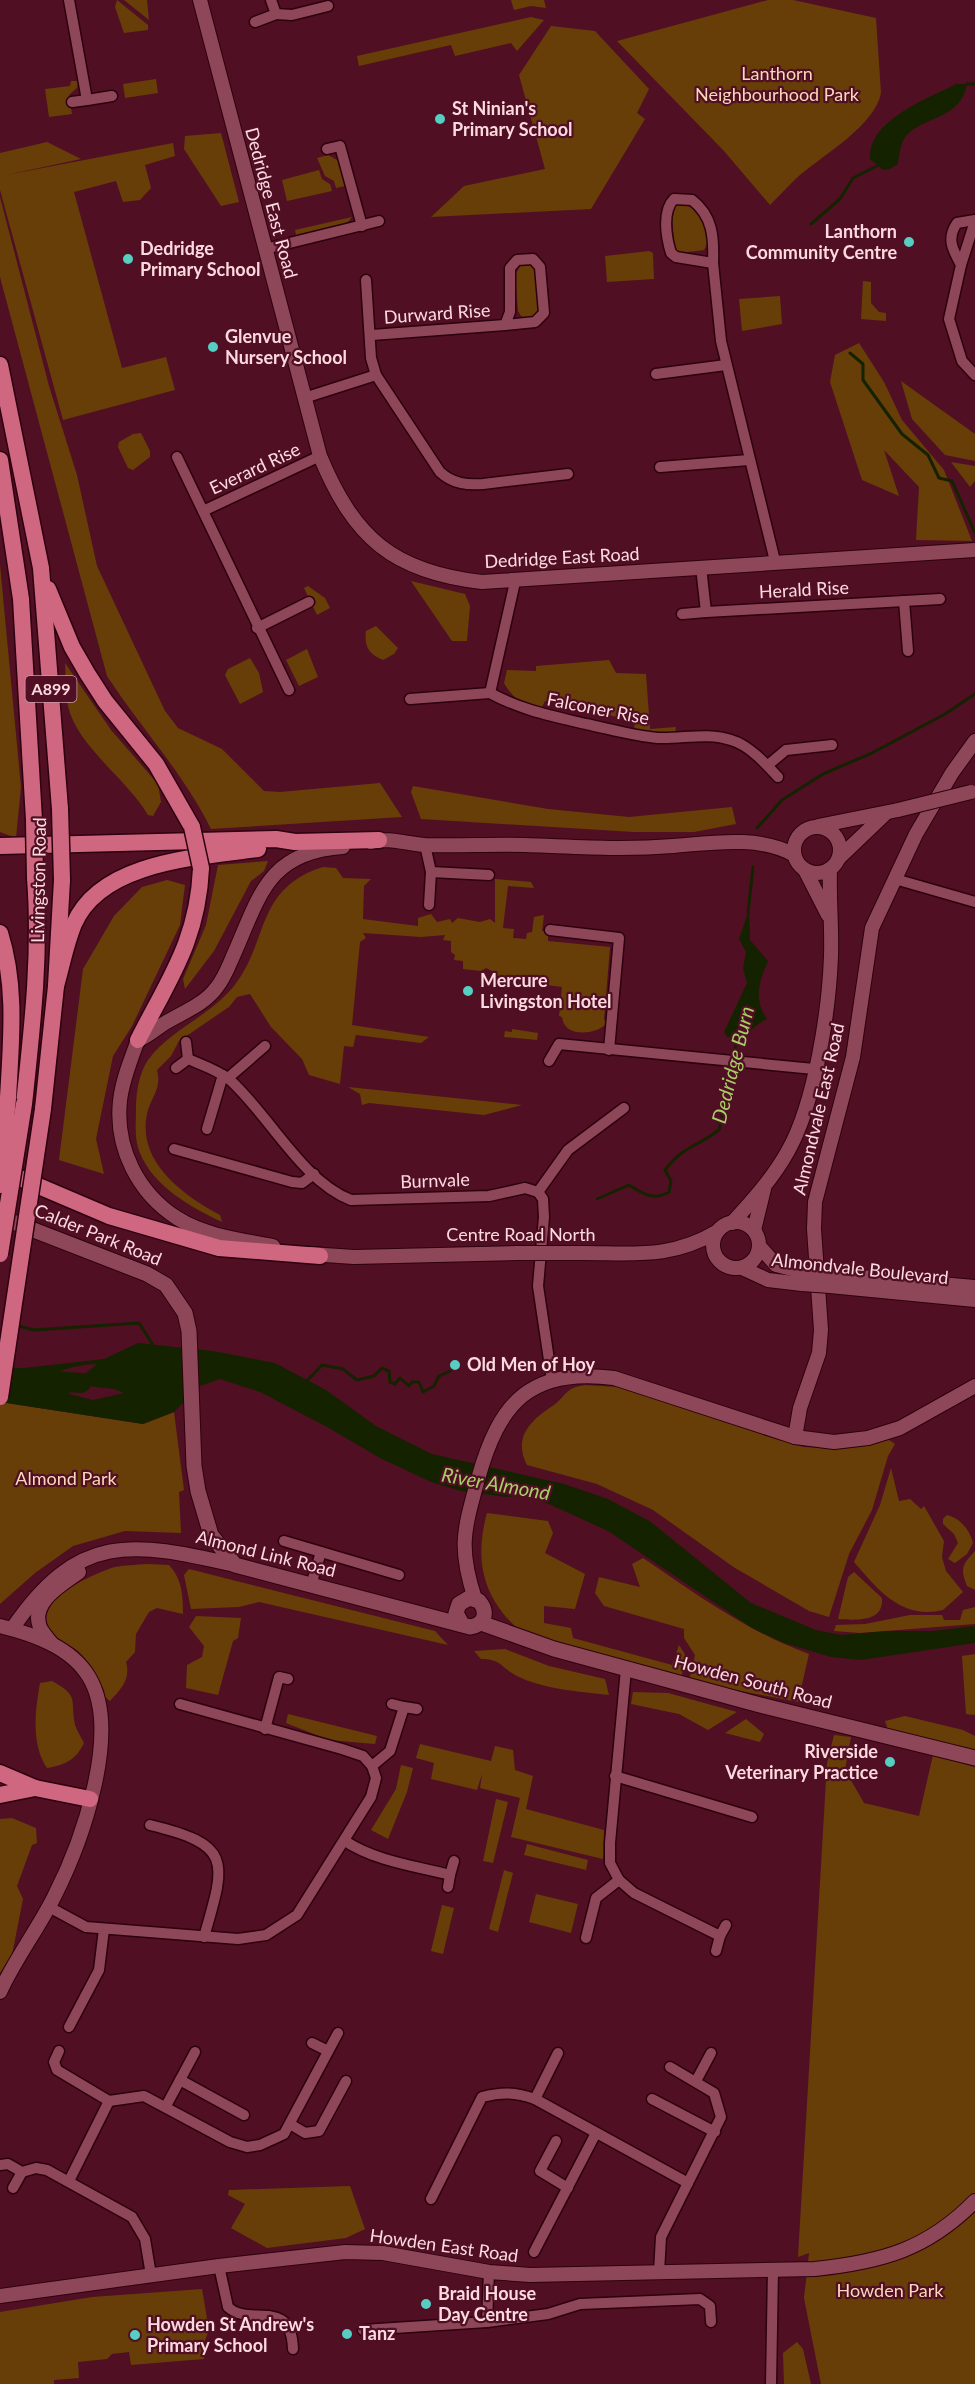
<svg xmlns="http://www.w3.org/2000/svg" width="975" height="2384" viewBox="0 0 975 2384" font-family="Lato,sans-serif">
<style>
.green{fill:#673e08}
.water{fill:#152200;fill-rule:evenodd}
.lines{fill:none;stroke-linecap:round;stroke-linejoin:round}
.stream{stroke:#152200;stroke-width:3}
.river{stroke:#152200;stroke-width:20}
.minor-casing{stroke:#2e000f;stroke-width:13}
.tertiary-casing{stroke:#2e000f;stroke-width:16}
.secondary-casing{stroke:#2e000f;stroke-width:17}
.primary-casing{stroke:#2e000f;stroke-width:19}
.minor{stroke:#8e4758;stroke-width:10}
.tertiary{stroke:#8e4758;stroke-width:14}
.secondary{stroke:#8e4758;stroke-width:15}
.primary{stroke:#cf6780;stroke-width:16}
.tertiary-bridge-casing{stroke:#2e000f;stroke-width:16;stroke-linecap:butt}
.primary-bridge-casing{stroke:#2e000f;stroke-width:19;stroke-linecap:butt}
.tertiary-bridge{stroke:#8e4758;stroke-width:14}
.primary-bridge{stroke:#cf6780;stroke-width:16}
.poi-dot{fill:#57cec2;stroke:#510f24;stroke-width:2}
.labels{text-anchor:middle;stroke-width:4.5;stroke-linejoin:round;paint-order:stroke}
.shield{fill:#510f24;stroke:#c99da7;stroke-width:1.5}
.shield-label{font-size:16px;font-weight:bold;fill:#fcdadf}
.park-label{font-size:18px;fill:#f9d9b9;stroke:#510f24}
.poi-label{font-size:18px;font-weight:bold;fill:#fcdadf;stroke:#510f24;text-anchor:start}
.street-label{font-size:18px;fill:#fcdadf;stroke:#510f24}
.water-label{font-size:20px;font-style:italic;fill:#a7cf67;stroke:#510f24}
</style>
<rect width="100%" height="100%" fill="#510f24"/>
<g class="green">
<polygon points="117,0 148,25 148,30 124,33 115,7"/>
<polygon points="124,0 147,0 149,20"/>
<polygon points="511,0 544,0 546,8 531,6 514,10"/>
<path d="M768 0H793L876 18 881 93C875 125 825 154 800 175 790 184 780 195 770 205L724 151 617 41Z"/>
<polygon points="531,17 544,20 517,51 511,43 455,56 451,45 359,66 357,56"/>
<polygon points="551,26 595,31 649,89 637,113 645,119 591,209 431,217 464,186 545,169 519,75"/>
<polygon points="156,79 158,93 125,98 123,84"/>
<polygon points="71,81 78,81 77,88 69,95 72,114 49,117 45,89 70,86"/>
<polygon points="221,133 239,202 221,206 184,149 185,136"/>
<polygon points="47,142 81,159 6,175 173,143 175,156 145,165 151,188 140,200 123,202 116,181 74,192 122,368 166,357 175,390 63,420 0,190 0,153"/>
<polygon points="328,155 339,161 345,186 336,188 334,181 325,176 317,158"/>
<polygon points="319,170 322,179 330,184 332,191 287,201 282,180"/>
<path d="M0 197 49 386 77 475 97 566 165 711 178 728 222 749 264 791 280 792 380 783 402 817 211 829C184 774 141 728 107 676L0 277Z"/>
<path d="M679 204C700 204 716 232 704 250L680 253 675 250 671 210Z"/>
<polygon points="352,217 347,223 296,235 295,230"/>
<polygon points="649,251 653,253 654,279 607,282 605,256"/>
<path d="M521 265 531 266C541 274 543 307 535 317L530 319 521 316 518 311 515 275Z"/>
<polygon points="863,281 871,282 871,303 879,312 886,313 886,321 861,319"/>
<polygon points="780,296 782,324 742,331 739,299"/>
<polygon points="859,343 884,382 902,420 944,470 972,541 916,540 919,487 884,450 899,496 862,480 830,382 835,355"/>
<polygon points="901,381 975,434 975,461 945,455 912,419"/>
<polygon points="141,433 150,451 150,457 133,470 128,468 118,447 119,442 133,434"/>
<polygon points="951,462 975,466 975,481 970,487"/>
<polygon points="0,565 21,787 16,838 0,832"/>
<polygon points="411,581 465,594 470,606 467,641 452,641"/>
<polygon points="308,586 325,598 330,608 317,615 304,588"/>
<path d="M376 626 398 648 394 654 383 660C369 654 364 647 366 631Z"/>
<polygon points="307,649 318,677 299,686 286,660"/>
<polygon points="250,658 259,673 263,692 240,704 225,675 228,669"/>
<path d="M609 660 616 673 646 674 650 729 676 727 675 733 634 730 635 721 545 701 541 709C522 704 514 700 504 683L507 670 536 671V666Z"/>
<path d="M65 663 111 730 158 784 161 802 153 816 148 815C127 779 77 746 68 706 65 693 66 677 65 663Z"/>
<polygon points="413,786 548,809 629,817 732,807 736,824 694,832 634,832 421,819 411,792"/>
<polygon points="268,861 264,871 251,881 214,951 185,989 183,979 206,925 218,865"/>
<path d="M323 867 336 868 343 878 371 879 364 886 363 919 418 926V918L431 914 437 922 450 919 452 923 458 918 480 922 490 919 495 923V879L531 882 534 888 508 886 503 928 514 929 513 938 526 939 527 933 532 932 534 917 544 915 542 931H548V941L610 947 604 1020 609 1021C599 1035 564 1039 562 1017L559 1016 562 987 493 978 494 972 486 968 481 971 463 969V961L454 960 455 955 451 952V941L443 940 445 935 421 937 363 933 366 938 360 942 352 1025 429 1037 421 1043 356 1035 353 1047 344 1046 340 1084 309 1075 302 1059 271 1027 250 994 237 997 229 1007 179 1041 171 1056 157 1070C162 1090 151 1096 147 1114 137 1162 183 1195 220 1215L222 1222C192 1208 153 1186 140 1153 134 1139 136 1123 136 1108 136 1093 139 1073 148 1060 171 1029 210 1016 234 986 269 942 255 888 323 867Z"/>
<polygon points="167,880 185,885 180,925 132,1026 113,1056 96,1139 104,1174 59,1160 83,969 114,916 142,887"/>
<polygon points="512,1029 538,1033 537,1040 504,1037 505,1031 512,1032"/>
<polygon points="348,1087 522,1105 484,1115 369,1103 362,1105 360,1094"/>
<path d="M585 1385 618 1387 803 1447 832 1448 889 1440 895 1444 888 1456 872 1510 849 1554 829 1617 809 1611 735 1568 653 1510 597 1484 527 1465C513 1438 530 1421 551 1407 567 1397 563 1388 585 1385Z"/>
<polygon points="0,1402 143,1424 174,1412 184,1490 179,1492 181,1533 125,1531 73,1546 35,1573 0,1604"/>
<path d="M891 1468 899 1501 910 1499 921 1509 924 1506 944 1541 942 1557 946 1571 963 1592 943 1610C902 1620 878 1590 854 1562L880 1505Z"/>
<path d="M487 1513 548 1521 553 1533 545 1553 585 1574 575 1609 544 1606V1623L571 1628 573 1638 672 1665 679 1645 686 1656 681 1679C647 1670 536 1647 515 1626 481 1594 475 1556 487 1513Z"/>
<path d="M947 1515C960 1518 970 1530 973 1543L967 1554 955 1563 948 1559 958 1543 954 1534 943 1524V1519Z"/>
<path d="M975 1551V1590L967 1586C960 1568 962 1565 975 1551Z"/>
<path d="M643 1558C696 1594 748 1632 809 1654L798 1702 689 1681 695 1655 684 1638V1629L604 1606 595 1593 599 1577 640 1587 632 1564Z"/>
<path d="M147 1564 169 1565C182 1579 183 1595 183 1614L157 1608 149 1612 136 1634 135 1652 126 1662C131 1679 121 1689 110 1701L105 1697 104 1690C97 1677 89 1661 78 1651 68 1643 57 1641 50 1629 32 1600 95 1573 115 1567 125 1565 137 1565 147 1564Z"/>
<polygon points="189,1569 435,1631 448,1645 259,1602 239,1607 191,1609 184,1575"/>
<path d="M854 1572 882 1598C884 1623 855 1620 838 1619L848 1577Z"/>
<polygon points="975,1607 975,1624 860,1633 834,1631 836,1625 865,1624 910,1615 942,1615 944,1620 960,1620 963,1610"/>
<polygon points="196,1616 241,1618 238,1638 233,1641 218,1695 186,1688 187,1665 202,1657 204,1646 189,1627"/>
<path d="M505 1649 549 1666 605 1679 609 1695C582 1692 542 1689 517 1676 501 1668 502 1659 481 1659L474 1651Z"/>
<polygon points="975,1654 975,1715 966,1714 962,1656"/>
<path d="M52 1681C80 1696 70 1700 75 1725 77 1731 81 1737 84 1743 76 1760 65 1765 47 1768 31 1744 35 1711 40 1683Z"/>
<polygon points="633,1692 668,1693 737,1712 708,1730 679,1714 631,1704"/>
<polygon points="288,1714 377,1736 375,1744 329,1740 286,1723"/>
<polygon points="905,1716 963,1730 975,1736 975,1752 888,1730 885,1721"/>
<polygon points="746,1719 764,1734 760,1742 725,1733"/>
<polygon points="834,1735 851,1737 845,1770 864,1803 919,1816 933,1755 975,1767 975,2384 821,2384 804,2298 809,2253 798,2257 827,1763"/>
<polygon points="420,1744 491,1761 495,1746 513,1750 515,1770 533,1776 526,1809 604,1830 603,1859 511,1837 520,1798 480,1788 482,1774 477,1790 431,1779 434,1763 416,1758"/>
<polygon points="401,1765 413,1768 407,1792 388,1839 371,1830 396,1789"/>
<polygon points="496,1799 508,1802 493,1863 483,1861"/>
<polygon points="12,1818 36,1828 37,1843 32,1845 17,1886 23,1899 12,1955 0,1973 0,1819"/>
<polygon points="527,1844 588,1860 586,1870 524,1855"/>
<polygon points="504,1870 513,1873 498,1932 489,1929"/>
<polygon points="536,1894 578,1904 571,1933 529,1922"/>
<polygon points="442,1905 454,1908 443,1954 431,1951"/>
<polygon points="350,2186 365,2229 346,2238 267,2248 231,2228 245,2204 228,2195 229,2190"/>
<polygon points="202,2289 209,2330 204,2343 204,2359 131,2365 129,2352 112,2354 107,2359 78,2362 79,2378 54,2380 54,2384 0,2384 0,2312 92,2297"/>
<polygon points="797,2342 803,2349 811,2384 784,2384 783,2353"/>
</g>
<g class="water">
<path d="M956 84H967C961 122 916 116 903 141 900 147 899 157 898 164L890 169 883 170 870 159C868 120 927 99 956 84Z"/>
<path d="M749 910 750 940 768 961C759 982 753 999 767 1019 752 1025 746 1041 727 1037L724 1032 747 983 743 968 746 952 739 939Z"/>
<path d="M138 1343 213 1351 275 1363 326 1390 376 1426 432 1454 564 1484 608 1499 651 1522 751 1603 816 1630 841 1635 887 1631H933L975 1626V1643L861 1660 831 1657 784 1643 752 1628 608 1531 529 1495 506 1497 461 1491 431 1482 380 1458 327 1427 260 1392 220 1379 200 1386 174 1412 143 1424 0 1402V1368L15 1369 104 1359ZM97 1364 86 1373 36 1384C53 1371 75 1365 97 1364ZM87 1386 114 1389 124 1393 93 1400 69 1394 72 1388Z"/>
</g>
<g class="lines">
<g class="stream">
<polyline points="967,84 975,84"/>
<polyline points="811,224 840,199 853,178 877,166"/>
<polyline points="850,353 863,364 863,380 902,434 928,455 939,478 952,481 975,533"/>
<polyline points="757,828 782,800 823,774 872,753 945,714 975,694"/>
<polyline points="748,913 753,867"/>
<polyline points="733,1058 738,1035"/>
<path d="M597 1199 629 1185C643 1194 654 1201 669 1192L671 1181 665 1170C683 1146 697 1147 719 1130L732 1065"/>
<polyline points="15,1325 34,1330 139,1323 153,1345"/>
<polyline points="305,1383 322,1365 343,1369 357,1380 374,1376 382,1368 389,1371 390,1382 395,1384 400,1378 409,1386 412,1382 419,1382 423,1392 434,1386 439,1376 459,1367"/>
</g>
<polyline class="river" points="14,1378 81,1383"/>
<defs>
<g id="minor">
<polyline points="69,0 87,100 112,96"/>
<polyline points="271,0 276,14 292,15 328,6"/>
<polyline points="255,22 276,14"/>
<polyline points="72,102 87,100"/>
<polyline points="327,149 340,146 362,226"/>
<path d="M975 220 957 223C946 239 953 250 961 265L949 319 962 361 975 375"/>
<polyline points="265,249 379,221"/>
<path d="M713 263C714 238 713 216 692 200L674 199C662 211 666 237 671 253L676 257 713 263 721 341 775 561"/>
<polyline points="961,265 975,221"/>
<polyline points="372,335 505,325 510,312 510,268 517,260 533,259 540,267 544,313 535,322 505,325"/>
<polyline points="656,374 726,365"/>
<path d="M376 375 440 472C453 484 467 485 483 484L568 474"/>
<polyline points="304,398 376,375 371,358 366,280"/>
<polyline points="177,457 289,690"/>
<polyline points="660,467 749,460"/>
<polyline points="203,511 320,456"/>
<polyline points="701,567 706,612 940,599"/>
<path d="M515 582 490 693C521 710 552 716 586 724 610 729 633 736 658 738 683 739 708 732 731 740 749 745 766 764 778 777"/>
<polyline points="904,601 908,651"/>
<polyline points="682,614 706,612"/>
<polyline points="257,628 309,602"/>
<polyline points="410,699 490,693"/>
<polyline points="768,765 786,750 832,745"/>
<polyline points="425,845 431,872 429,905"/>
<polyline points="431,872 489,875"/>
<polyline points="895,879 975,902"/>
<polyline points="550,930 619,938 609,1050"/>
<polyline points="186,1042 188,1059"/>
<polyline points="549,1061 559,1044 814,1069"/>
<path d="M176 1068 188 1059C202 1065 218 1070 230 1080 269 1115 302 1181 351 1200L489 1196 525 1188 538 1192 543 1199 544 1217 538 1286 552 1380"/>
<polyline points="228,1078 265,1046"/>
<polyline points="207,1129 223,1075"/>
<polyline points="174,1149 292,1182 302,1183 314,1174"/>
<polyline points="538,1192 568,1150 624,1108"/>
<polyline points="284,1541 399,1575"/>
<polyline points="311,1585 321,1552"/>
<polyline points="180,1704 342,1749 363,1756 372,1766"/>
<polyline points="404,1707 417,1709"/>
<polyline points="265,1729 279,1677 288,1679"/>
<polyline points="615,1776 752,1817"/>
<path d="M150 1825C233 1845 226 1861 204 1937"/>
<path d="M345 1841C375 1861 415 1866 450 1875L454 1861"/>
<polyline points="619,1880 634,1893 720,1936 726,1925"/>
<polyline points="448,1887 450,1875"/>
<polyline points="49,1907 86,1927 238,1939 266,1935 297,1915 371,1797 376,1778 372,1766 390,1751 404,1707 392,1704"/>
<polyline points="586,1938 596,1898 619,1880 610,1863 610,1843 626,1669"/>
<polyline points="716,1951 720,1936"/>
<polyline points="69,2027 99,1970 104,1929"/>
<polyline points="312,2043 328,2051"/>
<polyline points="59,2051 54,2062 57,2070 109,2101 69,2181"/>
<polyline points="180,2080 195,2052"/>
<polyline points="696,2081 711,2053"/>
<polyline points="535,2099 558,2053"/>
<polyline points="652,2099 715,2132"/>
<polyline points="109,2101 144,2096 230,2142 247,2147 260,2145 284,2134 338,2033"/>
<polyline points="166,2106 180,2080 244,2115"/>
<polyline points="290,2124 305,2133 319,2131 346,2081"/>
<polyline points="556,2141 540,2171 568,2188"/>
<polyline points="0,2165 8,2164 22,2172 36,2168 47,2170 132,2217 145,2239 151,2275"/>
<polyline points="13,2188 22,2172"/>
<path d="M431 2199 482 2097C502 2092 515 2092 535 2099L688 2183"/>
<polyline points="534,2252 596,2133"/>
<path d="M219 2266 228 2307C250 2328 291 2296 293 2349"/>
<polyline points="489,2272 487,2322 548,2314 580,2304 700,2299 710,2306 711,2322"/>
<polyline points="659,2272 661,2237 721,2117 714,2093 670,2067"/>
<polyline points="363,2330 487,2322"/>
<polyline points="771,2384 773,2269"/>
</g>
<g id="tertiary">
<path d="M200 0 320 456C354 538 393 572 482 582L975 550"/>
<polyline points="818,826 898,810"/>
<circle cx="817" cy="850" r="23"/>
<path d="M371 842C388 837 407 844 425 845 459 846 493 844 526 845 576 847 623 850 673 846 711 843 760 835 794 855"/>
<polyline points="839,858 885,814"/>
<polyline points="805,870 828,915"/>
<circle cx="736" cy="1245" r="23"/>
<path d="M732 1223C753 1200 773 1178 788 1151 815 1103 829 1011 831 956 832 927 829 899 830 869"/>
<polyline points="754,1230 764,1189"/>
<path d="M273 1246C242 1240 205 1236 177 1218 138 1193 115 1148 120 1101 122 1081 131 1059 138 1040 149 1036 155 1029 165 1023 183 1012 204 1005 217 987 225 977 229 965 234 954 260 895 268 852 343 847"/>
<polyline points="760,1247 776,1265 804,1272"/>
<path d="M574 1253C629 1252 668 1261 718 1231"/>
<polyline points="310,1254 354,1257 517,1253"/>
<polyline points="742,1268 768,1280 802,1284"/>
<polyline points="828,1274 975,1287"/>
<polyline points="830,1286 975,1300"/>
<polyline points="795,1437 800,1408 819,1353 821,1330 814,1229 815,1202 853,1057 872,928 916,834 952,773 975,741"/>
<path d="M475 1599C458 1547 464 1530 478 1479 499 1403 530 1367 614 1378L795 1437 834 1442 868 1438 900 1428 975 1386"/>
<path d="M0 1626C33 1634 71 1647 89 1677 122 1732 81 1844 54 1897 38 1929 15 1959 0 1992"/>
<path d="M12 1629C78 1532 131 1541 235 1565"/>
<path d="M52 1644C48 1638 40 1631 39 1624 32 1601 64 1583 79 1572"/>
<path d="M0 2296 219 2266 345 2252 383 2253 489 2272 530 2275 815 2269C881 2262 927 2250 975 2201"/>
</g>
<g id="secondary">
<path d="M0 1217 147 1274 166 1285 185 1313 189 1331 194 1466 198 1491 211 1535 235 1565 470 1627C484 1625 489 1613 479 1601L469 1598 459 1604 456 1613 462 1624"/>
<polyline points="481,1623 554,1649 760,1705 975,1758"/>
</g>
<g id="primary">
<polyline points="0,365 41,568 60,809"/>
<polyline points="0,460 21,599 34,820"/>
<polyline points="48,589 72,647 87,673 105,701 156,764 192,827"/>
<polyline points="0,846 276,839 295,842 379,840"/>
<path d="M0 933C17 987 11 1041 8 1098"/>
<path d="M56 986C62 965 66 943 74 924 101 861 200 857 258 849"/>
<path d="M138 1040C169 979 198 940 201 868"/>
<path d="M24 1104C32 1029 41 954 35 878"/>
<polyline points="43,1109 56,986 62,880"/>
<polyline points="1,1170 109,1216 219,1248 320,1256"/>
<polyline points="0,1773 35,1788 90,1799"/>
<polyline points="0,1795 35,1788"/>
</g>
</defs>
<use href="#minor" class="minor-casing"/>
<use href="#tertiary" class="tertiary-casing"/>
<use href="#secondary" class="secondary-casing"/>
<use href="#primary" class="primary-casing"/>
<use href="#minor" class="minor"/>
<use href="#tertiary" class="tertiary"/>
<use href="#secondary" class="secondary"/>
<use href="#primary" class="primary"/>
<defs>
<g id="tertiary-bridge">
<polyline points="898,810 971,792"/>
<polyline points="517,1253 574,1253"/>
<polyline points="804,1272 828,1274"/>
<polyline points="802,1284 830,1286"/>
</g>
<g id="primary-bridge">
<polyline points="60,809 62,880"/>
<polyline points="34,820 35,878"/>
<polyline points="192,827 201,868"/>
<polyline points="0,1185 8,1098"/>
<polyline points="0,1254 24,1104"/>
<polyline points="0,1397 43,1109"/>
</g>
</defs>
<use href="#tertiary-bridge" class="tertiary-bridge-casing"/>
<use href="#primary-bridge" class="primary-bridge-casing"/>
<use href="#tertiary-bridge" class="tertiary-bridge"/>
<use href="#primary-bridge" class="primary-bridge"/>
</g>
<g class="poi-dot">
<circle cx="440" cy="119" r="6"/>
<circle cx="909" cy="242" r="6"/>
<circle cx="128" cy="259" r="6"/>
<circle cx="213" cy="347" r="6"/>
<circle cx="468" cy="991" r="6"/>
<circle cx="455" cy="1365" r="6"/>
<circle cx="890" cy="1762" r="6"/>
<circle cx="426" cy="2304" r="6"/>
<circle cx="347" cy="2334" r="6"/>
<circle cx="135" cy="2335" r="6"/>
</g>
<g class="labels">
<rect class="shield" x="25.5" y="676" width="51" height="26" rx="4.5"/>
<g class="shield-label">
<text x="51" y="695">A899</text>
</g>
<g class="park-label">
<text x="777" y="80">Lanthorn<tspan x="777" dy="21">Neighbourhood Park</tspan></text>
<text x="66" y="1485">Almond Park</text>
<text x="890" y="2297">Howden Park</text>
</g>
<g class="poi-label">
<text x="452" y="115">St Ninian's<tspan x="452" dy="21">Primary School</tspan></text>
<text x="897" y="238" text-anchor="end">Lanthorn<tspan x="897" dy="21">Community Centre</tspan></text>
<text x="140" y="255">Dedridge<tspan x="140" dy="21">Primary School</tspan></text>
<text x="225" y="343">Glenvue<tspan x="225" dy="21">Nursery School</tspan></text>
<text x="480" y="987">Mercure<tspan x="480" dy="21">Livingston Hotel</tspan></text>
<text x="467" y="1371">Old Men of Hoy</text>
<text x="878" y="1758" text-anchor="end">Riverside<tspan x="878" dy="21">Veterinary Practice</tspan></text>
<text x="438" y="2300">Braid House<tspan x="438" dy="21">Day Centre</tspan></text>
<text x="147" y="2331">Howden St Andrew's<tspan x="147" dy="21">Primary School</tspan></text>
<text x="359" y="2340">Tanz</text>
</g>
<g class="street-label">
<text transform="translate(271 203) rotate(75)" y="6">Dedridge East Road</text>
<text transform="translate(437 314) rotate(-4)" y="6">Durward Rise</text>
<text transform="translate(255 469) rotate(-25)" y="6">Everard Rise</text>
<text transform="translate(562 558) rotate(-3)" y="6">Dedridge East Road</text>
<text transform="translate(804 590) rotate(-3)" y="6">Herald Rise</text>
<text transform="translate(598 709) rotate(11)" y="6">Falconer Rise</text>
<text transform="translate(39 880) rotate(-89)" y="6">Livingston Road</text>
<text transform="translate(819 1109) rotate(-77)" y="6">Almondvale East Road</text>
<text transform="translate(435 1181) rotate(-2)" y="6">Burnvale</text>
<text transform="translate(98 1235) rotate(22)" y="6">Calder Park Road</text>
<text x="521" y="1241">Centre Road North</text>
<text transform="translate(860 1269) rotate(6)" y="6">Almondvale Boulevard</text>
<text transform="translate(266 1554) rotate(14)" y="6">Almond Link Road</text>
<text transform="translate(753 1682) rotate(15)" y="6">Howden South Road</text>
<text transform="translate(444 2246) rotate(8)" y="6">Howden East Road</text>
</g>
<g class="water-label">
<text transform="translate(733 1065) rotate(-76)" y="7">Dedridge Burn</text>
<text transform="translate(496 1484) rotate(10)" y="7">River Almond</text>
</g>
</g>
</svg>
